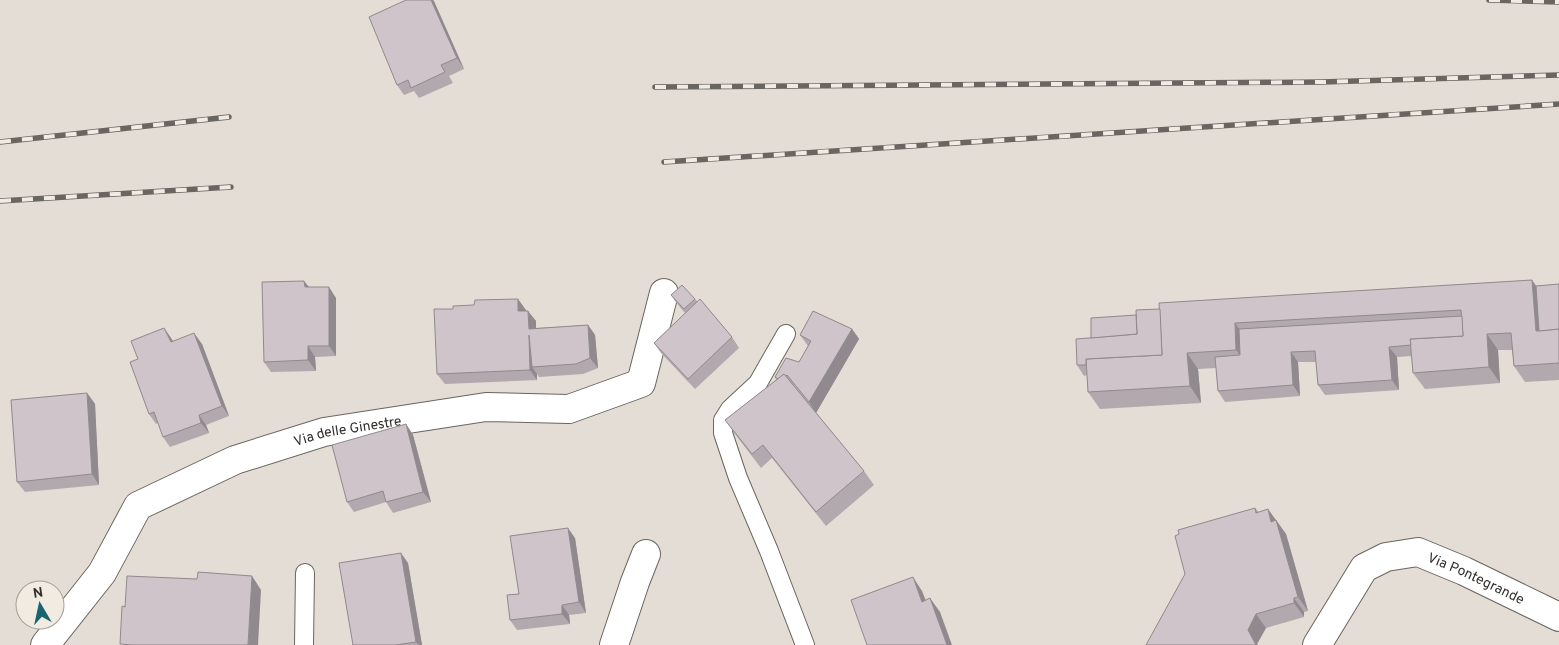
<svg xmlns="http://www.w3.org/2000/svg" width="1559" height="645" viewBox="0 0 1559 645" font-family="Overpass,sans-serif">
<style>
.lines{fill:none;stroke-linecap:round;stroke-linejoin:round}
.lane-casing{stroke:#6b655e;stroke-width:20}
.street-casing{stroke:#6b655e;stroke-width:30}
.lane{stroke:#fff;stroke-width:18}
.street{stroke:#fff;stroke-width:28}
.rail-casing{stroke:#696561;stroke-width:5.5}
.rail{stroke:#f1ebe2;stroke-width:4;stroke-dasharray:11;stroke-linecap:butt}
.wall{fill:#b1a9ae}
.shaded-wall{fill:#90898d}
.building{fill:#cec4ca;stroke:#90898d}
.labels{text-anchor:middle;stroke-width:4;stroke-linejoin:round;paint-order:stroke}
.street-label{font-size:14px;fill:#312e2b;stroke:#f1ebe2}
</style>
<rect width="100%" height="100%" fill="#e3ddd5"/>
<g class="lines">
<defs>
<g id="lane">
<polyline points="786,334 758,383 730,409 723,420 723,433 738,478 769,551 805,645"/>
<polyline points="304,645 305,573"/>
</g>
<g id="street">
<path id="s1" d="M45 645 102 573 138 506 235 460 324 432 486 407 569 409 641 383 664 293"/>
<polyline points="614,645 635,582 646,554"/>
<path id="s2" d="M1317 645 1364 568 1386 557 1418 552 1464 571 1559 617"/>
</g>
</defs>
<use href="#lane" class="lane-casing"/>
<use href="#street" class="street-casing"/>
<use href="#lane" class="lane"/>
<use href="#street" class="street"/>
<defs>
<g id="rail">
<polyline points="1489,0 1559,2"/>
<polyline points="655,87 1322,82 1559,75"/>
<polyline points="0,142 229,117"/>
<polyline points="664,162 1559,104"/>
<polyline points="0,201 231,187"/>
</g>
</defs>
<use href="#rail" class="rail-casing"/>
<use href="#rail" class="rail"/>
</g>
<g class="wall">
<polygon points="406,0 433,0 464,69 449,76 453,83 419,98 414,91 404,95 397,85"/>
<polygon points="1532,280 1536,286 1559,284 1559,380 1525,382 1514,366 1512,350 1498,350 1500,383 1425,389 1413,373 1412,356 1397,357 1399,390 1325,395 1318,385 1316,362 1298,362 1300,396 1225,402 1218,391 1216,368 1198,369 1201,403 1100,409 1088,392 1087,375 1084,376 1077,365 1091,338 1136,315"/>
<polygon points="304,281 309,287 336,298 336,356 315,357 316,371 271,372 264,362"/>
<polygon points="671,295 695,299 732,337 739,348 695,389 661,353 654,343 685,313 675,301"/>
<polygon points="526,310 536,321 536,328 588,325 595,335 598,368 583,374 539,377 537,374 537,380 445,384 437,374"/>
<polygon points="164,328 173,341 202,344 229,416 206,425 209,433 170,447 163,437 158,423 156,424 149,414 138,359"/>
<polygon points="852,329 859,339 816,413 794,385 794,386 864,471 874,485 826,526 772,458 761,468 735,434 725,420 776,380 775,377 799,362 808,346 800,335"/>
<polygon points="87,393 95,404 99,485 25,492 17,482"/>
<polygon points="406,424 413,435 431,502 393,513 386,502 354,512 347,502"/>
<polygon points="1255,508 1259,512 1276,520 1286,534 1308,611 1304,612 1304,617 1266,628 1257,644 1258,645 1146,645 1185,574 1179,534"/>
<polygon points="575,538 586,613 569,615 570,624 517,630 510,620 519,594"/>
<polygon points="408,563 422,645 353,645"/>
</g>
<g class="shaded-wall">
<polygon points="431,0 433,0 434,1 464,69 457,58"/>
<polygon points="1532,280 1543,296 1546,336 1536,331"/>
<polygon points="304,281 312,291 305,287"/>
<polygon points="329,287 336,298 336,356 329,346"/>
<polygon points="518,299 526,310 525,321 518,311"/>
<polygon points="528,311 536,321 536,339 529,329"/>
<polygon points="1235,323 1246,339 1248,366 1236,350"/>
<polygon points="588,325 595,335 598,368 590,358"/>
<polygon points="164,328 171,338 178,352 171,342"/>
<polygon points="852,329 859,339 816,413 809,402"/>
<polygon points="194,333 202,344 229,416 222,406"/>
<polygon points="1487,334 1498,350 1500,383 1489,367"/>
<polygon points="529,335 532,367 537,374 537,380 530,370"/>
<polygon points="308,346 315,357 316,371 308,360"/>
<polygon points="1389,347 1397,357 1399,390 1392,380"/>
<polygon points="1291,352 1298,362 1300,396 1293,385"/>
<polygon points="1187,353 1198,369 1201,403 1190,386"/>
<polygon points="87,393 95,404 99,485 92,474"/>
<polygon points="199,415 206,425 209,433 201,423"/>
<polygon points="406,424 413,435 431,502 423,492"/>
<polygon points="1268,509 1286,534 1308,611 1298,597 1271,522"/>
<polygon points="568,528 575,538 586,613 579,602"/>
<polygon points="401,553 408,563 422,645 419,645 416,642"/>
<polygon points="252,576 261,590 258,645 248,645"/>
<polygon points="913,577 922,591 932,616 922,602"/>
<polygon points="930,598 940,612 952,645 947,645"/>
<polygon points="1294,598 1304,612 1304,617 1294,603"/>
<polygon points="562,605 569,615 570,624 562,614"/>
<polygon points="1256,614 1266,628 1257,644 1258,645 1256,645 1248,630"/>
</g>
<g class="building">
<polygon points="406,0 431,0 457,58 441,65 445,72 411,88 408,80 397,85 369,17"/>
<polygon points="1532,280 1536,331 1559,329 1559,363 1514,366 1511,333 1487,334 1489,367 1413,373 1410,339 1463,336 1461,310 1235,323 1236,350 1187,353 1190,386 1088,392 1086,359 1162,355 1159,303"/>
<polygon points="304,281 305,287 329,287 329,346 308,346 308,360 264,362 262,282"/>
<polygon points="1559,284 1559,329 1539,331 1536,286"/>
<polygon points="682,285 695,299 684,309 671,295"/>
<polygon points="518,299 518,311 528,311 529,329 588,325 590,358 576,364 532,367 529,335 530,370 437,374 434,309 453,309 453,306 474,305 475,300"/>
<polygon points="700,299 732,337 688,379 654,343"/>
<polygon points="1160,309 1162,355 1086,359 1086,365 1077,365 1076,339 1137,334 1136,310"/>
<polygon points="813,311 852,329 809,402 787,375 786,376 784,374 778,379 775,377 786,358 799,362 811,341 800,335"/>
<polygon points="1136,315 1137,334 1091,338 1091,318"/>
<polygon points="1462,316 1463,336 1410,339 1411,345 1389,347 1392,380 1318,385 1315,351 1291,352 1293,385 1218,391 1215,357 1240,355 1239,329"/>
<polygon points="164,328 171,342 194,333 222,406 199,415 201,423 163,437 154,412 149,414 130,362 138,359 131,341"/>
<polygon points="784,374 864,471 816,512 763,445 752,454 725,420"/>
<polygon points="87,393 92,474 17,482 11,400"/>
<polygon points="406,424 423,492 386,502 383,491 347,502 332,445"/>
<polygon points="1255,508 1256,513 1268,509 1271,522 1276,520 1298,597 1294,598 1294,603 1256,614 1248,630 1256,645 1146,645 1185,574 1175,536 1179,534 1178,530"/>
<polygon points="568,528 579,602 562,605 562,614 510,620 507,595 519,594 510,536"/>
<polygon points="401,553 416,642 395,645 353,645 339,563"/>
<polygon points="198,572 252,576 248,645 133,645 120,644 122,606 125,607 127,576 197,579"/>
<polygon points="913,577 922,602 930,598 947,645 867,645 851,600"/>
</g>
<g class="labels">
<g class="street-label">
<text dy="5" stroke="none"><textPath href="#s1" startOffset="392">Via delle Ginestre</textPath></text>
<text dy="5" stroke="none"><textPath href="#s2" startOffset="211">Via Pontegrande</textPath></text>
</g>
</g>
<g transform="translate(40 605) rotate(351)"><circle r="24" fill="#f1ebe2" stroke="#a49f99"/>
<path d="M0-4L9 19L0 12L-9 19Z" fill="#19646f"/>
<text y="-8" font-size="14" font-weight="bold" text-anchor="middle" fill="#312e2b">N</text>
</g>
</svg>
